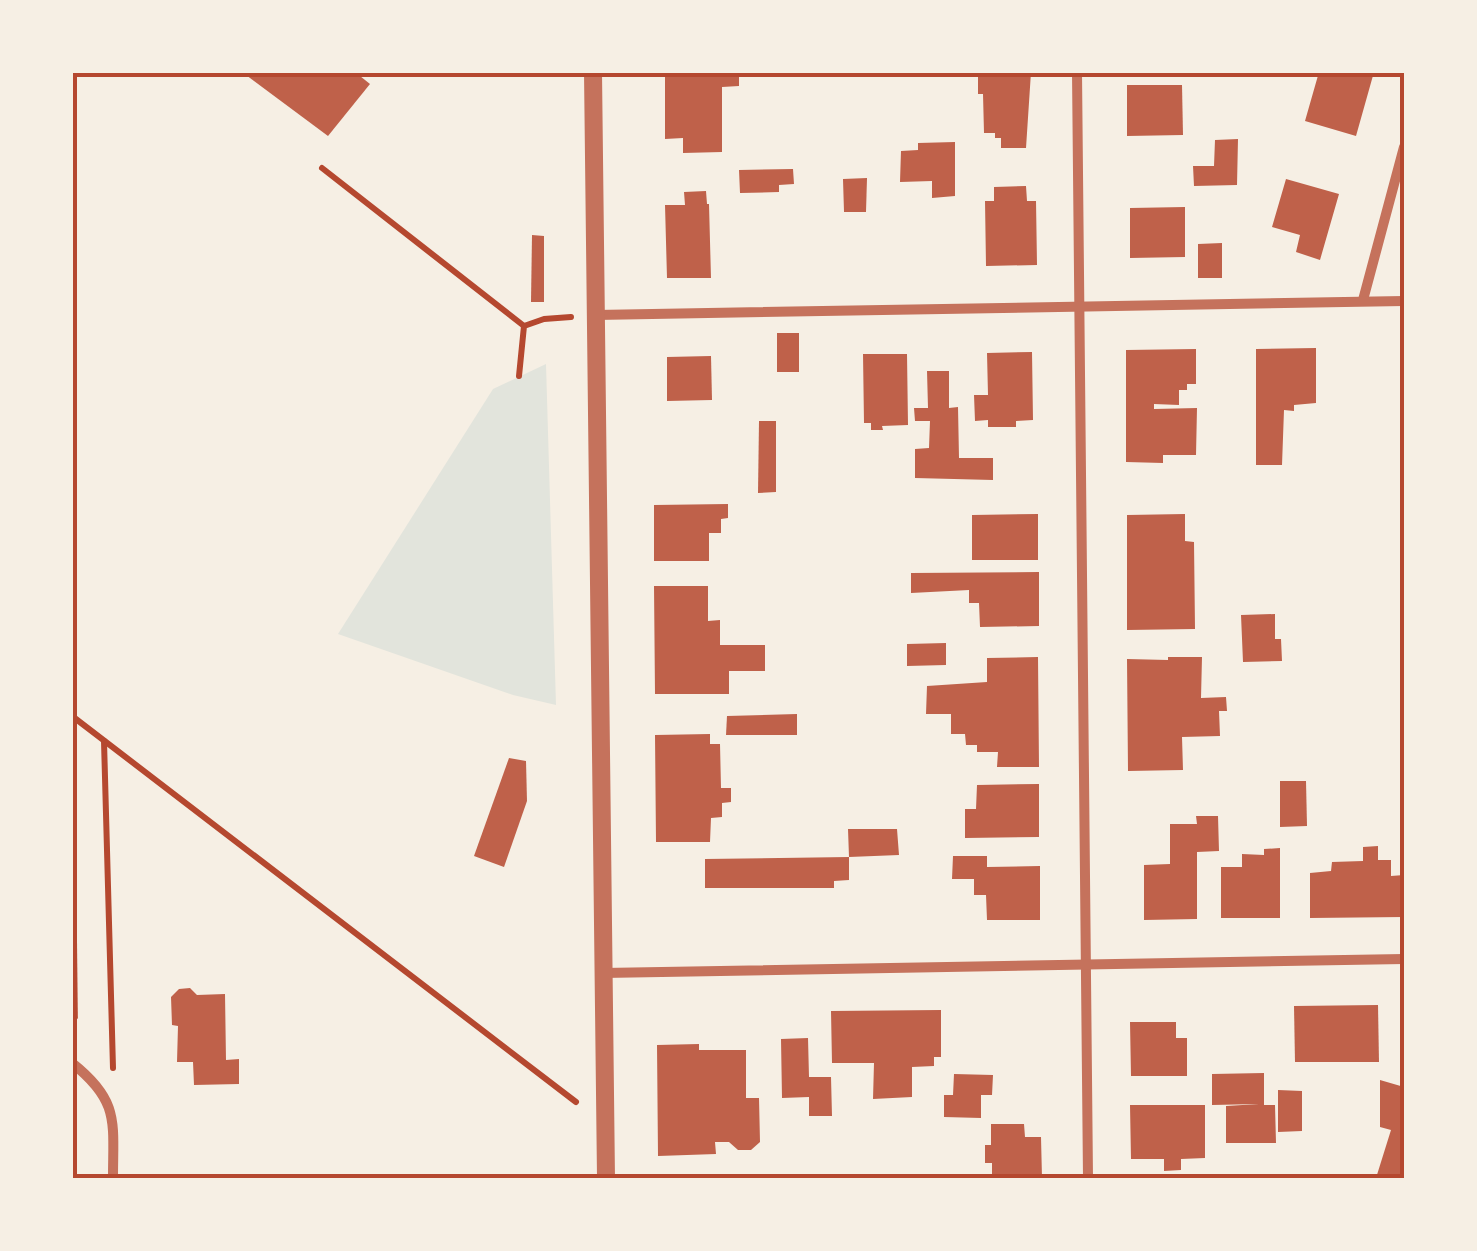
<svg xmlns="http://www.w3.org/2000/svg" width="1477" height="1251" viewBox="0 0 1477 1251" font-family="'Noto Sans',sans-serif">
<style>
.green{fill:#e2e4dc}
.building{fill:#bf614a}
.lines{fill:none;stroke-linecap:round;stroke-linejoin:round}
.path{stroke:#b5482f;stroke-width:6}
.minor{stroke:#c5725c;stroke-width:10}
.tertiary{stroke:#c5725c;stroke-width:18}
.neatline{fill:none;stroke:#b5482f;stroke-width:4}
</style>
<rect width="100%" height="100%" fill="#f6efe4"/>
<polygon class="green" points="546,364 556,705 513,695 338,634 493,389"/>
<g class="building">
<polygon points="242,72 355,72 370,84 328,136"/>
<polygon points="665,72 739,75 739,86 722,87 722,152 683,153 683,138 665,139"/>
<polygon points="978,72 1031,72 1026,148 1001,148 1001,138 995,138 995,133 984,133 983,94 978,94"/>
<polygon points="1319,72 1347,77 1348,72 1374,72 1356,136 1305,121"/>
<polygon points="1127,85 1182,85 1183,135 1127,136"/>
<polygon points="1238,139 1237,185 1194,186 1193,166 1214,166 1215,140"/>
<polygon points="955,142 955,196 932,198 932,181 900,182 901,151 918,150 918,143"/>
<polygon points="793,169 794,184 779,185 779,192 740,193 739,170"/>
<polygon points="867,178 866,212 844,212 843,179"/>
<polygon points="1286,179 1339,194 1320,260 1296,252 1300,235 1272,227"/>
<polygon points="1026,186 1027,201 1036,201 1037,265 986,266 985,201 994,201 994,187"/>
<polygon points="706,191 707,204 709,204 711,278 667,278 665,205 685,205 684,192"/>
<polygon points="1185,207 1185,257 1130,258 1130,208"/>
<polygon points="532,235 544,236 544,302 531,302"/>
<polygon points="1222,243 1222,278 1198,278 1198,244"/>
<rect x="777" y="333" width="22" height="39"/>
<polygon points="1316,348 1316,403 1294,405 1294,411 1284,410 1282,465 1256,465 1256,349"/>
<polygon points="1196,349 1196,384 1187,384 1187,390 1179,390 1179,405 1154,404 1154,409 1197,408 1196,455 1163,455 1163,463 1126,462 1126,350"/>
<polygon points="1032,352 1033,420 1016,421 1016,427 988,427 988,420 975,421 974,395 988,395 987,353"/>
<polygon points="863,354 907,354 908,425 882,426 883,430 871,430 871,423 864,423"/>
<polygon points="711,356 712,400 667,401 667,357"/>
<polygon points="927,371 949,371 949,408 958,407 959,458 993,458 993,480 915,478 915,449 929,448 930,421 915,421 914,408 928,408"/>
<polygon points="759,421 776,421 776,492 758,493"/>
<polygon points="728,504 728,518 721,519 721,533 709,533 709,561 654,561 654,505"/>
<polygon points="1038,514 1038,560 972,560 972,515"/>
<polygon points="1185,514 1185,541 1194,542 1195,629 1127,630 1127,515"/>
<polygon points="1039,572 1039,626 980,627 979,603 969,603 969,590 911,593 911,573"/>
<polygon points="654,586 708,586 708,621 720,620 720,645 765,645 765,671 729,671 729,694 655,694"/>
<polygon points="1275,614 1275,639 1281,639 1282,661 1243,662 1241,615"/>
<polygon points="946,643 946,665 907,666 907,644"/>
<polygon points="1038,657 1039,767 997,767 998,752 977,752 977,745 966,745 965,734 951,734 951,714 926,714 927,686 987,682 987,658"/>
<polygon points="1168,657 1202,657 1201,698 1226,697 1227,711 1219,711 1220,736 1182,737 1183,770 1128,771 1127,659 1168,660"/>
<polygon points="797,714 797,735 726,735 727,716"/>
<polygon points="710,734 710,744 720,744 721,788 731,788 731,802 722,803 722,817 711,818 710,842 656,842 655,735"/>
<polygon points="509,758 526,761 527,801 504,867 474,856"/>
<polygon points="1280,781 1306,781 1307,826 1280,827"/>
<polygon points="1039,784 1039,837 965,838 965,809 976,809 977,785"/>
<polygon points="1196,816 1218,816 1219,851 1197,852 1197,919 1144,920 1144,865 1170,864 1170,824 1197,824"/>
<polygon points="848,829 897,829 899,855 849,857 849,880 834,881 834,888 705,888 705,859 849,857"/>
<polygon points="1378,846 1378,860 1391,860 1391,876 1404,875 1404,917 1310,918 1310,873 1331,871 1332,862 1363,861 1363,847"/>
<polygon points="1280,848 1280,918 1221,918 1221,867 1242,867 1242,854 1264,855 1264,849"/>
<polygon points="953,856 987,856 987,867 1040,866 1040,920 987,920 986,895 974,895 974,879 952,879"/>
<polygon points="72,941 77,941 78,1019 72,1015"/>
<polygon points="190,988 197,995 225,994 226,1060 239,1059 239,1084 194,1085 193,1062 177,1062 178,1026 172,1025 171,997 179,989"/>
<polygon points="1378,1005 1379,1062 1295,1062 1294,1006"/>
<polygon points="941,1010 941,1057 934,1057 934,1066 912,1067 912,1097 873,1099 874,1063 832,1063 831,1011"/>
<polygon points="1130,1022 1176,1022 1176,1038 1187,1038 1187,1076 1131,1076"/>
<polygon points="808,1038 809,1077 831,1077 832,1116 809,1116 809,1097 782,1098 781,1039"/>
<polygon points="699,1044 699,1050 746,1050 746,1098 759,1098 760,1142 751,1150 738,1150 729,1142 715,1142 716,1154 658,1156 657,1045"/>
<polygon points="1264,1073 1264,1105 1275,1105 1276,1143 1226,1143 1226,1106 1259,1104 1212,1105 1212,1074"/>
<polygon points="954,1074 993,1075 992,1095 981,1095 981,1118 944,1117 944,1095 953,1095"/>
<polygon points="1380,1080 1404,1087 1404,1178 1376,1178 1391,1130 1380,1127"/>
<polygon points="1278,1090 1302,1091 1302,1131 1278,1132"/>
<polygon points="1130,1105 1205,1105 1205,1158 1181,1159 1181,1170 1164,1171 1164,1159 1131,1159"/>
<polygon points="991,1124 1024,1124 1025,1137 1041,1137 1042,1178 992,1178 992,1163 985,1163 985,1145 991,1145"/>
</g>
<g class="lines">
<g class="path">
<polyline points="322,168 524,326"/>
<polyline points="519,376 524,326 544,319 571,317"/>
<polyline points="72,716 576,1102"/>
<polyline points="104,741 113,1068"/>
</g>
<g class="minor">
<polyline points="1077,72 1088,1178"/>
<polyline points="1363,300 1404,147"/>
<polyline points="596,315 1404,301"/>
<polyline points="603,973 1404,959"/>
<path d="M72 1063C120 1101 113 1122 113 1178"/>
</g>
<polyline class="tertiary" points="593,72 606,1178"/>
</g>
<rect width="1477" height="1251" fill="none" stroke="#f6efe4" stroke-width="150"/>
<rect x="75" y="75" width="1327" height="1101" class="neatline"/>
</svg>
